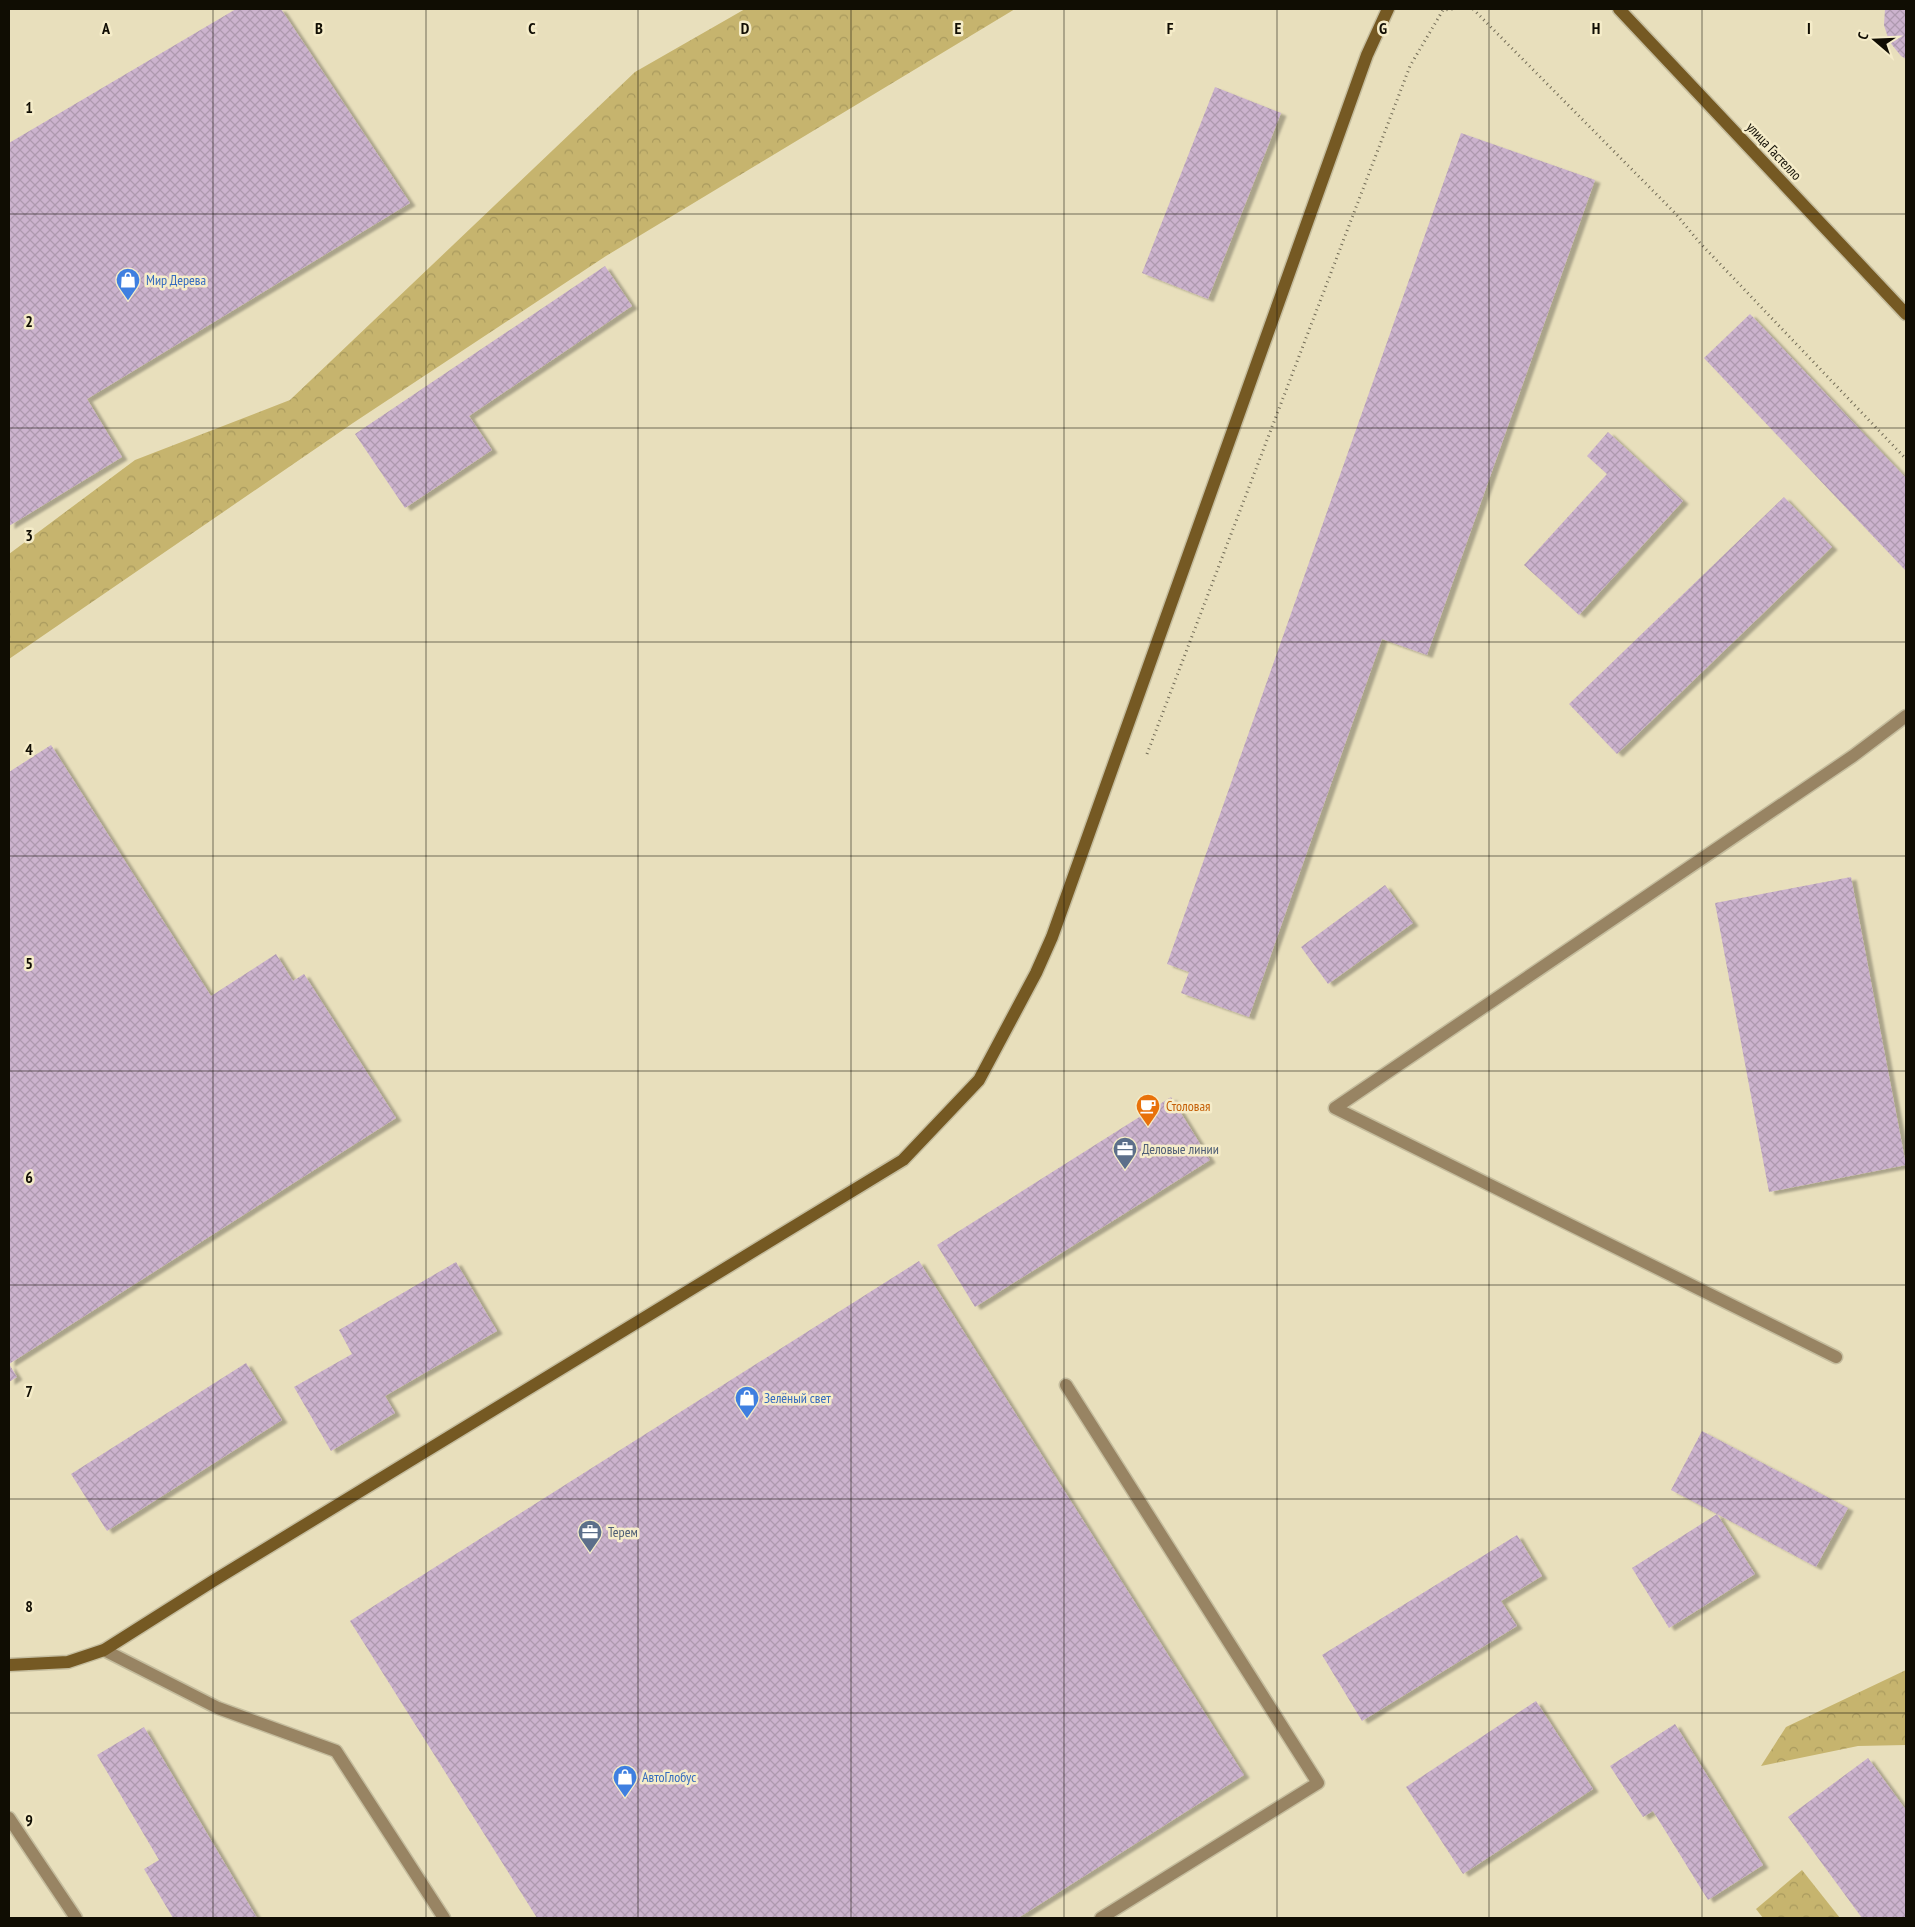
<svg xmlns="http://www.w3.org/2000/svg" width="1915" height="1927" viewBox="0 0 1915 1927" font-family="'PT Sans Narrow',sans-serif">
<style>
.forest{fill:url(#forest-crowns)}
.building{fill:url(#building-cross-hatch);filter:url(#shadow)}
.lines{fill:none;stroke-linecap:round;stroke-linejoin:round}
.service-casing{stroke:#c5bd9e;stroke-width:15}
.secondary-casing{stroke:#c5bd9e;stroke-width:15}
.path{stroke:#726c57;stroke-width:3;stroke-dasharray:1 4;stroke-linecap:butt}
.service{stroke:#988463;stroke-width:12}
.secondary{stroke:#755923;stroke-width:12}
.grid{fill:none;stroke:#100d03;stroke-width:1;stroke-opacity:0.55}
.labels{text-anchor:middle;stroke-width:5;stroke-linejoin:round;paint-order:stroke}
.street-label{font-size:14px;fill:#100d03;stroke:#f5ecc9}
.shop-label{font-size:14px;fill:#366cbe;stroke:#f5ecc9;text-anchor:start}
.food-label{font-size:14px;fill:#c56008;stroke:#f5ecc9;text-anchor:start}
.service-label{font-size:14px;fill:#4e5e75;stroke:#f5ecc9;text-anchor:start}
.grid-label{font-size:16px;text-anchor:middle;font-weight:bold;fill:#100d03;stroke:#f5ecc9;stroke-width:5;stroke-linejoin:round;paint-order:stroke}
</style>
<defs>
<pattern id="forest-crowns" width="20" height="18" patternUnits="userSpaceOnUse" patternTransform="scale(1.25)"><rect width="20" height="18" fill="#c6b46e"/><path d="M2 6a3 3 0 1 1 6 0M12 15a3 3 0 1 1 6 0" fill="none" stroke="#a99a5e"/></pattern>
<pattern id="building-cross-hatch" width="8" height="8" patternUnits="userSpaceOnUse" patternTransform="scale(1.25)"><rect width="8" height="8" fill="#ccb3ce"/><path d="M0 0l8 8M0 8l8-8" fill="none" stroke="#ae99af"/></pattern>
<filter id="shadow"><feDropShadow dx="5.5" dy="3" stdDeviation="1" flood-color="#0004"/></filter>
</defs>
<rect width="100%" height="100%" fill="#e8dfbc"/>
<g class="forest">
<polygon points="745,9 1015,9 606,256 353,423 9,659 9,554 135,460 290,400 635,72"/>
<polygon points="1906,1670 1906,1745 1858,1746 1761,1766 1786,1727"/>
<polygon points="1802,1870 1840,1918 1763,1918 1756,1909"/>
</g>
<g class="building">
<polygon points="236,9 281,9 410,203 87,399 122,457 9,526 9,143"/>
<polygon points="1885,9 1906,9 1906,59 1901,56 1889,41 1884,25"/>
<polygon points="1215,87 1281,113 1208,299 1142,273"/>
<polygon points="1461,133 1595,180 1427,655 1382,639 1249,1017 1181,993 1189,972 1167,964"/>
<polygon points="605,266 632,306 469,416 492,450 405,508 355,434"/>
<polygon points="1750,314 1906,478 1906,571 1704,358"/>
<polygon points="1608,432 1683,501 1579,615 1524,565 1607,474 1587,456"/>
<polygon points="1784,497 1832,547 1617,754 1569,704"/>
<polygon points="51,745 211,996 276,954 293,981 304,974 396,1118 9,1364 17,1377 9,1382 9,772"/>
<polygon points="1851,877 1906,1165 1769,1192 1715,903"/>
<polygon points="1385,885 1413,923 1328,984 1301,947"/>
<polygon points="1171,1097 1210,1160 975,1307 937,1245"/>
<polygon points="919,1261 1244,1775 1018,1918 537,1918 350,1621"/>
<polygon points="456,1262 497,1331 385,1396 395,1413 331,1451 294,1387 352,1354 339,1330"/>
<polygon points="246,1363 282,1420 107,1531 71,1474"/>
<polygon points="1702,1431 1848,1508 1816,1567 1717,1514 1755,1574 1669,1628 1632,1568 1717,1514 1671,1490"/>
<polygon points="1517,1535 1542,1576 1501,1601 1517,1626 1362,1721 1322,1655"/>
<polygon points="1536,1701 1593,1789 1463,1874 1406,1787"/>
<polygon points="1675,1724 1763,1865 1708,1900 1653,1811 1643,1817 1610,1766"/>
<polygon points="144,1727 257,1918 173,1918 144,1869 159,1860 97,1755"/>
<polygon points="1868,1758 1906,1810 1906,1918 1862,1918 1788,1817"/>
</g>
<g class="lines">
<defs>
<g id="service">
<polyline points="1836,1357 1335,1108 1853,756 1906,716"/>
<polyline points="1066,1385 1318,1783 1101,1918"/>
<polyline points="104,1650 218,1708 336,1751 444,1918"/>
<polyline points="9,1818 76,1918"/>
</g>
<g id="secondary">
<polyline points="1619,9 1906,314"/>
<polyline points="9,1665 68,1662 104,1650 213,1581 903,1160 979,1080 1036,973 1052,937 1367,55 1388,9"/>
</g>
</defs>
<use href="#service" class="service-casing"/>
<use href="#secondary" class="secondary-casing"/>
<g class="path">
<polyline points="1473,9 1675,213 1700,243 1906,459"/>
<polyline points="1147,754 1410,66 1443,10 1453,9"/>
</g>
<use href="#service" class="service"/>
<use href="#secondary" class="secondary"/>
</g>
<path class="grid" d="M213 9V1918M426 9V1918M638 9V1918M851 9V1918M1064 9V1918M1277 9V1918M1489 9V1918M1702 9V1918M9 214H1906M9 428H1906M9 642H1906M9 856H1906M9 1071H1906M9 1285H1906M9 1499H1906M9 1713H1906"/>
<defs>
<symbol id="shop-pin" viewBox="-11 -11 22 30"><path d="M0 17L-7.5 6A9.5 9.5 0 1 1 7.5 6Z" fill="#3f7fe0" stroke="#f5ecc9"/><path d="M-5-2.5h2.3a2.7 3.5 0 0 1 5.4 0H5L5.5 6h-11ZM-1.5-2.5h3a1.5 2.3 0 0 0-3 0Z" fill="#fff"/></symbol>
<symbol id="cafe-pin" viewBox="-11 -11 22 30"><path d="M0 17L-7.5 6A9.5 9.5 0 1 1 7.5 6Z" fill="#e8710a" stroke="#f5ecc9"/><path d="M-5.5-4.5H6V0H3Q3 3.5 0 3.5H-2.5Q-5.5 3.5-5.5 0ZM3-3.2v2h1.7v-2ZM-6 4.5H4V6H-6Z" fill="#fff"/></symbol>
<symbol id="office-pin" viewBox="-11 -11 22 30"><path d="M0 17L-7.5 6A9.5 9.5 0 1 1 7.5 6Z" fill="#5c6f8a" stroke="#f5ecc9"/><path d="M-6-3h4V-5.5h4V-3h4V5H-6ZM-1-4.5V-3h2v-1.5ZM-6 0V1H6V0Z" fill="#fff"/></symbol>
</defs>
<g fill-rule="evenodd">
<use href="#shop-pin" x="114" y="266" width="28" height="38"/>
<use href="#cafe-pin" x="1134" y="1092" width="28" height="38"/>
<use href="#office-pin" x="1111" y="1135" width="28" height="38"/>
<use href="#shop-pin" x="733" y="1384" width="28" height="38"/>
<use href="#office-pin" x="576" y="1518" width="28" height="38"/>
<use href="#shop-pin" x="611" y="1763" width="28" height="38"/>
</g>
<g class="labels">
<g class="street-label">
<text transform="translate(1774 151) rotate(47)" y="5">улица Гастелло</text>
</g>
<g class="shop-label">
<text x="146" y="285">Мир Дерева</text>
<text x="764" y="1403">Зелёный свет</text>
<text x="642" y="1782">АвтоГлобус</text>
</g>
<g class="food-label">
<text x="1166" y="1111">Столовая</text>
</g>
<g class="service-label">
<text x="1142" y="1154">Деловые линии</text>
<text x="608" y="1537">Терем</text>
</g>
</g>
<g class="grid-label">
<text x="106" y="34">A</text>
<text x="319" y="34">B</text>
<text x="532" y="34">C</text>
<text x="745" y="34">D</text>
<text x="958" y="34">E</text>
<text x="1170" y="34">F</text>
<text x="1383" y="34">G</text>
<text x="1596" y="34">H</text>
<text x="1809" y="34">I</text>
<text x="29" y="113">1</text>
<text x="29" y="327">2</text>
<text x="29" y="541">3</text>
<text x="29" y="755">4</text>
<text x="29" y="969">5</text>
<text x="29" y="1183">6</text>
<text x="29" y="1397">7</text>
<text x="29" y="1612">8</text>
<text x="29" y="1826">9</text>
</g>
<rect width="1915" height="1927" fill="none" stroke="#100d03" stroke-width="20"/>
<g transform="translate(1875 40) rotate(289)" stroke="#f5ecc9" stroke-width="4" paint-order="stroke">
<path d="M0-4L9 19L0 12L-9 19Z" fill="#100d03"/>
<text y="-8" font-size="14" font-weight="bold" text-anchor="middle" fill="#100d03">С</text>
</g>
</svg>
